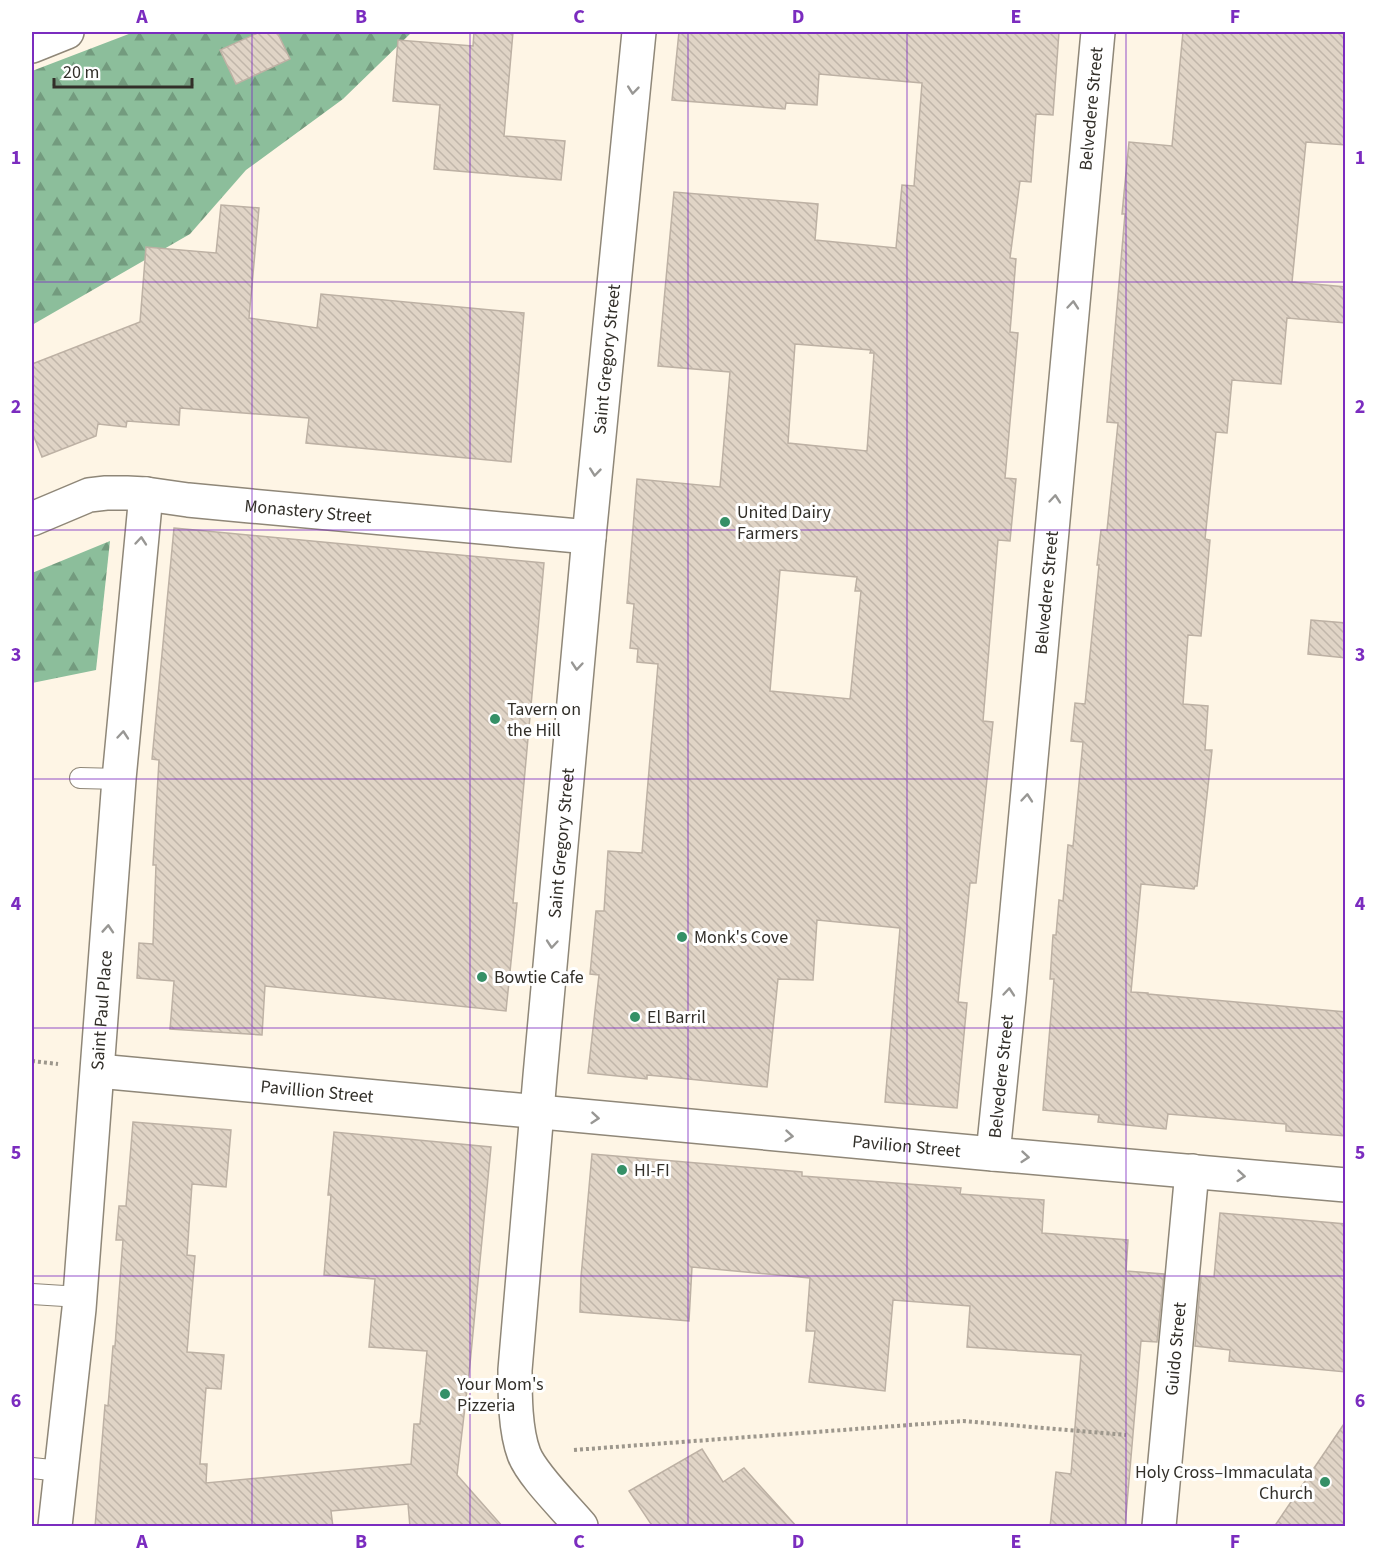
<svg xmlns="http://www.w3.org/2000/svg" width="1377" height="1558" viewBox="0 0 1377 1558" font-family="'Source Sans 3',sans-serif">
<style>
.forest{fill:url(#forest-firs)}
.building{fill:url(#building-back-hatch);stroke:#bdb1a4;stroke-width:1.5;fill-rule:evenodd}
.lines{fill:none;stroke-linecap:round;stroke-linejoin:round}
.service-casing{stroke:#8f8778;stroke-width:22}
.minor-casing{stroke:#8f8778;stroke-width:36}
.path{stroke:#9d978c;stroke-width:4;stroke-dasharray:3 3;stroke-linecap:butt}
.service{stroke:#fff;stroke-width:20}
.minor{stroke:#fff;stroke-width:33}
.oneway{stroke:#989794}
.grid{fill:none;stroke:#7b2cbf;stroke-width:1.5;stroke-opacity:0.55}
.poi-dot{fill:#359067;stroke:#fff;stroke-width:2}
.labels{text-anchor:middle;stroke-width:6;stroke-linejoin:round;paint-order:stroke}
.street-label{font-size:18px;fill:#322f29;stroke:#fff}
.poi-label{font-size:18px;fill:#322f29;stroke:#fff;text-anchor:start}
.neatline{fill:none;stroke:#7b2cbf;stroke-width:2}
.grid-label{font-size:20px;text-anchor:middle;font-weight:bold;fill:#7b2cbf}
</style>
<defs>
<pattern id="forest-firs" width="22" height="20" patternUnits="userSpaceOnUse" patternTransform="scale(1.5)"><rect width="22" height="20" fill="#8cbe9b"/><path d="M5 1l3.5 6h-7zM16 11l3.5 6h-7z" fill="#739b7e"/></pattern>
<pattern id="building-back-hatch" width="6" height="6" patternUnits="userSpaceOnUse" patternTransform="scale(1.5)"><rect width="6" height="6" fill="#e0d4c6"/><path d="M-1 5l2 2M0 0l6 6M5-1l2 2" fill="none" stroke="#c1b6aa"/></pattern>
</defs>
<rect width="100%" height="100%" fill="#fef5e5"/>
<g class="forest">
<polygon points="134,32 412,32 343,99 246,170 190,234 32,325 32,71"/>
<polygon points="110,541 96,670 32,683 32,573"/>
</g>
<g class="building">
<polygon points="260,32 277,32 290,59 236,84 220,50"/>
<polygon points="474,32 513,32 504,136 565,141 561,180 434,169 440,105 393,101 398,40 473,46"/>
<path d="M679 32H1059L1053 115 1036 114 1031 182 1020 181 1010 258 1016 259 1010 332 1018 333 1005 478 1016 479 1010 541 998 540 983 721 993 722 976 883H970L958 1002 967 1003 957 1108 885 1102 900 928 817 920 813 980 778 979 767 1087 669 1077 647 1075V1079L588 1073 599 975 590 974 596 911H604L608 851 642 853 658 664 637 662 638 649 630 648 634 604 627 603 637 479 720 487 730 372 658 366 674 192 818 204 815 240 896 248 902 185 914 186 922 83 819 74 817 105 786 103 785 109 672 100ZM795 344 871 350 870 353H874L867 451 788 443ZM780 570 857 577 855 591H861L850 699 770 691Z"/>
<polygon points="1183,32 1346,32 1346,145 1306,142 1292,282 1346,287 1346,323 1287,318 1281,384 1232,380 1227,433 1216,432 1205,539 1210,540 1201,636 1188,635 1183,704 1208,706 1205,750 1212,750 1197,886 1195,886 1194,889 1141,884 1131,992 1148,993 1148,994 1346,1012 1346,1136 1286,1131 1286,1124 1168,1114 1166,1129 1098,1122 1099,1115 1043,1110 1054,979 1050,979 1053,935 1056,935 1059,900 1063,901 1068,845 1073,846 1083,742 1071,741 1075,703 1085,704 1099,565 1097,565 1101,530 1107,530 1118,423 1107,422 1125,214 1122,214 1129,142 1172,146"/>
<polygon points="221,205 259,208 249,318 317,328 321,294 524,313 511,462 306,443 309,418 180,408 179,425 127,421 126,427 98,424 96,436 42,457 32,432 32,364 140,322 146,247 216,253"/>
<polygon points="174,528 544,563 513,903 517,903 506,1011 265,986 262,1035 170,1029 174,981 137,978 139,943 153,944 156,865 153,865 159,760 152,759"/>
<polygon points="1311,620 1346,623 1346,658 1308,654"/>
<polygon points="133,1122 231,1130 226,1187 192,1184 187,1255 195,1256 187,1352 224,1355 221,1389 206,1388 200,1464 207,1464 206,1483 411,1464 414,1424 420,1424 427,1351 369,1347 375,1279 324,1275 331,1195 328,1195 334,1132 491,1147 470,1364 457,1475 503,1527 410,1527 408,1504 331,1511 333,1527 95,1527 105,1405 108,1406 113,1346 115,1346 123,1240 116,1240 119,1206 126,1206"/>
<polygon points="592,1154 802,1172 802,1176 961,1188 960,1194 1044,1200 1042,1233 1128,1240 1126,1271 1164,1274 1157,1342 1141,1341 1125,1527 1050,1527 1056,1472 1071,1474 1081,1355 967,1347 970,1306 893,1300 885,1391 809,1382 815,1331 806,1331 810,1278 692,1267 689,1321 580,1312 581,1277"/>
<polygon points="1220,1213 1346,1224 1346,1372 1229,1361 1230,1350 1195,1346 1201,1276 1214,1277"/>
<polygon points="1346,1421 1346,1527 1274,1527 1293,1499"/>
<polygon points="702,1449 723,1482 744,1468 797,1527 653,1527 629,1491"/>
</g>
<g class="lines">
<defs>
<g id="service">
<polyline points="80,778 119,779"/>
<polyline points="32,1294 80,1297"/>
<polyline points="32,1468 61,1471"/>
</g>
<g id="minor">
<polyline points="32,46 67,32"/>
<path id="s1" d="M32 519 89 495 106 493H127L146 494 188 500 251 506 589 537"/>
<path id="s2" d="M98 1071 993 1154 1346 1185"/>
<path id="s3" d="M993 1154 1009 997 1098 32"/>
<path id="s4" d="M55 1526 79 1309 119 779 146 494"/>
<path id="s5" d="M581 1526C566 1508 532 1475 524 1454 515 1430 515 1395 515 1370L540 1076 589 537 639 32"/>
<path id="s6" d="M1159 1526 1192 1171"/>
</g>
</defs>
<use href="#service" class="service-casing"/>
<use href="#minor" class="minor-casing"/>
<g class="path">
<polyline points="32,1061 58,1064"/>
<polyline points="574,1450 963,1421 1126,1435"/>
</g>
<use href="#service" class="service"/>
<use href="#minor" class="minor"/>
</g>
<defs><path id="oneway-chevron" d="M-2-3.5L2.5 0L-2 3.5" fill="none" stroke-width="1.6" stroke-linecap="round" stroke-linejoin="round" transform="scale(1.5)"/></defs>
<g class="oneway">
<use href="#oneway-chevron" transform="translate(633 90) rotate(96)"/>
<use href="#oneway-chevron" transform="translate(1073 305) rotate(-85)"/>
<use href="#oneway-chevron" transform="translate(595 472) rotate(96)"/>
<use href="#oneway-chevron" transform="translate(1055 499) rotate(-85)"/>
<use href="#oneway-chevron" transform="translate(141 541) rotate(-85)"/>
<use href="#oneway-chevron" transform="translate(577 666) rotate(95)"/>
<use href="#oneway-chevron" transform="translate(123 735) rotate(-85)"/>
<use href="#oneway-chevron" transform="translate(1027 798) rotate(-85)"/>
<use href="#oneway-chevron" transform="translate(108 929) rotate(-86)"/>
<use href="#oneway-chevron" transform="translate(552 944) rotate(95)"/>
<use href="#oneway-chevron" transform="translate(1009 992) rotate(-85)"/>
<use href="#oneway-chevron" transform="translate(595 1118) rotate(5)"/>
<use href="#oneway-chevron" transform="translate(789 1136) rotate(5)"/>
<use href="#oneway-chevron" transform="translate(1025 1157) rotate(5)"/>
<use href="#oneway-chevron" transform="translate(1241 1176) rotate(5)"/>
</g>
<path class="grid" d="M252 32V1526M470 32V1526M688 32V1526M907 32V1526M1126 32V1526M32 282H1346M32 530H1346M32 779H1346M32 1028H1346M32 1276H1346"/>
<g class="poi-dot">
<circle cx="725" cy="522" r="6"/>
<circle cx="495" cy="719" r="6"/>
<circle cx="682" cy="937" r="6"/>
<circle cx="482" cy="977" r="6"/>
<circle cx="635" cy="1017" r="6"/>
<circle cx="622" cy="1170" r="6"/>
<circle cx="445" cy="1394" r="6"/>
<circle cx="1325" cy="1482" r="6"/>
</g>
<g class="labels">
<g class="street-label">
<text dy="6" stroke="none"><textPath href="#s3" startOffset="1050">Belvedere Street</textPath></text>
<text dy="6" stroke="none"><textPath href="#s5" startOffset="1192">Saint Gregory Street</textPath></text>
<text dy="6" stroke="none"><textPath href="#s1" startOffset="282">Monastery Street</textPath></text>
<text dy="6" stroke="none"><textPath href="#s3" startOffset="564">Belvedere Street</textPath></text>
<text dy="6" stroke="none"><textPath href="#s5" startOffset="706">Saint Gregory Street</textPath></text>
<text dy="6" stroke="none"><textPath href="#s4" startOffset="518">Saint Paul Place</textPath></text>
<text dy="6" stroke="none"><textPath href="#s3" startOffset="78">Belvedere Street</textPath></text>
<text dy="6" stroke="none"><textPath href="#s2" startOffset="220">Pavillion Street</textPath></text>
<text dy="6" stroke="none"><textPath href="#s2" startOffset="812">Pavilion Street</textPath></text>
<text dy="6" stroke="none"><textPath href="#s6" startOffset="178">Guido Street</textPath></text>
</g>
<g class="poi-label">
<text x="737" y="518">United Dairy<tspan x="737" dy="21">Farmers</tspan></text>
<text x="507" y="715">Tavern on<tspan x="507" dy="21">the Hill</tspan></text>
<text x="694" y="943">Monk's Cove</text>
<text x="494" y="983">Bowtie Cafe</text>
<text x="647" y="1023">El Barril</text>
<text x="634" y="1176">HI-FI</text>
<text x="457" y="1390">Your Mom's<tspan x="457" dy="21">Pizzeria</tspan></text>
<text x="1313" y="1478" text-anchor="end">Holy Cross–Immaculata<tspan x="1313" dy="21">Church</tspan></text>
</g>
</g>
<rect width="1377" height="1558" fill="none" stroke="#ffffff" stroke-width="66"/>
<path d="M54 78v9h138v-9" fill="none" stroke="#322f29" stroke-width="3"/>
<text x="63" y="78" font-size="18" fill="#322f29" stroke="#ffffff" stroke-width="4.5" paint-order="stroke">20 m</text>
<rect x="33" y="33" width="1311" height="1492" class="neatline"/>
<g class="grid-label">
<text x="142" y="23">A</text>
<text x="361" y="23">B</text>
<text x="579" y="23">C</text>
<text x="798" y="23">D</text>
<text x="1016" y="23">E</text>
<text x="1235" y="23">F</text>
<text x="16" y="164">1</text>
<text x="1360" y="164">1</text>
<text x="16" y="413">2</text>
<text x="1360" y="413">2</text>
<text x="16" y="661">3</text>
<text x="1360" y="661">3</text>
<text x="16" y="910">4</text>
<text x="1360" y="910">4</text>
<text x="16" y="1159">5</text>
<text x="1360" y="1159">5</text>
<text x="16" y="1407">6</text>
<text x="1360" y="1407">6</text>
<text x="142" y="1548">A</text>
<text x="361" y="1548">B</text>
<text x="579" y="1548">C</text>
<text x="798" y="1548">D</text>
<text x="1016" y="1548">E</text>
<text x="1235" y="1548">F</text>
</g>
</svg>
